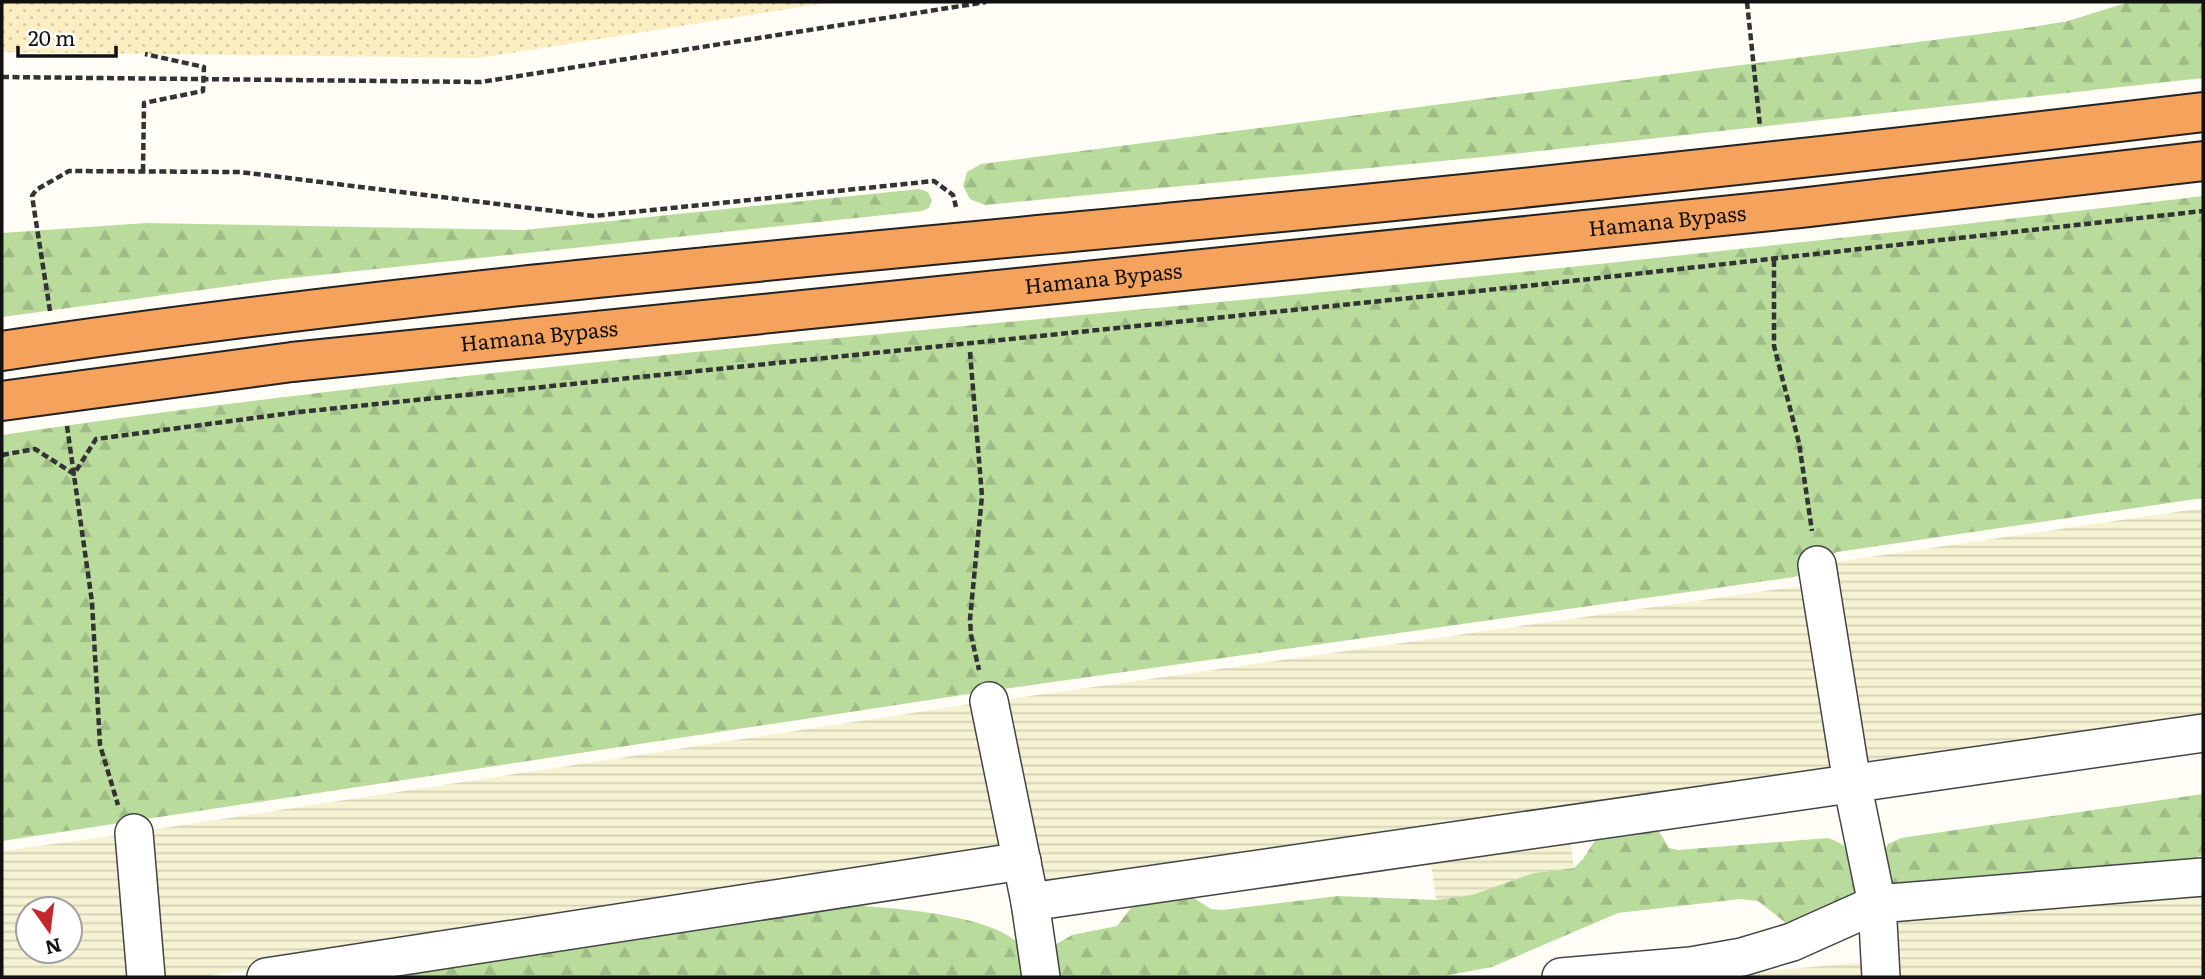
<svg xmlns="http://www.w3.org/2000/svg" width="2205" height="979" viewBox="0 0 2205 979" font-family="Literata,serif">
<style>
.farmland{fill:url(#farmland-rules);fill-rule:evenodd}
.forest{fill:url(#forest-firs)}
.sand{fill:url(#sand-dots)}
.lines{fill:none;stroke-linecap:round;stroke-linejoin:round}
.street-casing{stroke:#444;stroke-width:40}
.highway-casing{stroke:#222;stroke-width:42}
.path{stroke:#333;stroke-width:4.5;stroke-dasharray:7 3.5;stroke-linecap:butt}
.street{stroke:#fff;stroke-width:37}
.highway{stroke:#f5a25d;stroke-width:38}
.labels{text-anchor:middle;stroke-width:7;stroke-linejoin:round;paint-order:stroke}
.street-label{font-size:21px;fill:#111;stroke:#fff}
</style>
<defs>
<pattern id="farmland-rules" width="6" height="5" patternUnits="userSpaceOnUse" patternTransform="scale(1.75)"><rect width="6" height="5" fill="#f6f3d4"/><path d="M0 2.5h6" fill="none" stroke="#d2cfb5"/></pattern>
<pattern id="forest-firs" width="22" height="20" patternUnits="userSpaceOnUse" patternTransform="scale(1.75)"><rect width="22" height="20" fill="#b9dc9c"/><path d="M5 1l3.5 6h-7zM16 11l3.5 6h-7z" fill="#9ebc85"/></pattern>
<pattern id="sand-dots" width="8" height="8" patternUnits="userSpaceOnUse" patternTransform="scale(1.75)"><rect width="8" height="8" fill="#fbeec1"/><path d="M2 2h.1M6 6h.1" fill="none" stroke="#d6cba5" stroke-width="1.8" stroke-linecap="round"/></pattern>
</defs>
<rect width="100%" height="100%" fill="#fffdf5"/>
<g class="farmland">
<polygon points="2203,508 2203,723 1863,772 1829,563"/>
<polygon points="1808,585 1839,775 1040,891 1002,700"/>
<polygon points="977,703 1007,853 202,977 156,977 144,831"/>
<polygon points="1569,834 1574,868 1534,873 1472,895 1436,900 1430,854"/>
<path d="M119 835 131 977H2V851ZM28 909H70V951H28Z"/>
<polygon points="2203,890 2203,977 1894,977 1890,915"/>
<polygon points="1868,962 1869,977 1698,977"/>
</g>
<g class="forest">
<polygon points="2129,2 2203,2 2203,78 1504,155 985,205 970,199 963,186 967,172 981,164 2026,28 2068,21"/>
<polygon points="919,189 928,192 932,200 929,208 922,211 282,279 2,317 2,233 146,223 524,230"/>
<path d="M2203 196V498L1837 552C1821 557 1811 572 1794 577L975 693 2 841V435C409 375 820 340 1230 301 1554 270 1879 235 2203 196Z"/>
<polygon points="2203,794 2203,855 2190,860 1891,884 1880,858 1888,844 1901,838"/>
<path d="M1655 825 1669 848 1678 850 1828 838C1860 849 1855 865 1857 895L1790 926 1758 901 1741 899 1618 913 1492 967 1449 975 1051 977 1055 945 1072 935 1117 926 1137 900 1186 893 1211 909 1222 910 1338 896 1436 900 1472 895 1534 873 1574 868 1583 859 1599 834Z"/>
<path d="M833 904C879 907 978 912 1013 939 1025 947 1029 964 1031 977H329Z"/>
</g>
<polygon class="sand" points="2,2 831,2 479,58 2,52"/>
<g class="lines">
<defs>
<g id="street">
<polyline points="1817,565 1852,783 1877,904 1881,977"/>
<polyline points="989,701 1030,902 1041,977"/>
<polyline points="134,833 146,977"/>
<polyline points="1030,902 2203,733"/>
<polyline points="266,977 1022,861"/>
<polyline points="1561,977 1691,966 1742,957 1792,942 1877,904 2203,877"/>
</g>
<g id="highway">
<path d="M2 351C405 291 813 257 1219 218 1547 187 1875 151 2203 112"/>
<path id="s1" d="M2 401 292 362 1800 208 2203 161"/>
</g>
</defs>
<use href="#street" class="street-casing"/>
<use href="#highway" class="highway-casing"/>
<g class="path">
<polyline points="1747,2 1760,126"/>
<polyline points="2,77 481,82 986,2"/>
<polyline points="143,171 144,103 203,91 204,67 145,54"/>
<polyline points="1774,260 1774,346 1799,443 1812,531"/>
<polyline points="50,311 32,196 36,190 69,171 240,172 594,216 934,181 953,195 956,207"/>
<polyline points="970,352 982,496 970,619 971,635 979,670"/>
<polyline points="67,426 92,602 100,745 118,805"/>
<polyline points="2,455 35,449 74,474 96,439 299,412 1517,287 2203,211"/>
</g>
<use href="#street" class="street"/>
<use href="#highway" class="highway"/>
</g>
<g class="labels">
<g class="street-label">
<text dy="7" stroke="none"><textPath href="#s1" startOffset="1675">Hamana Bypass</textPath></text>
<text dy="7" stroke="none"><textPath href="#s1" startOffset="1108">Hamana Bypass</textPath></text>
<text dy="7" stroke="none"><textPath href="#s1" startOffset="541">Hamana Bypass</textPath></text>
</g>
</g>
<rect width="2205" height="979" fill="none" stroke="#111111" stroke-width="7"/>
<g transform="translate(49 930) rotate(166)"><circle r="33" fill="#ffffff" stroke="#a0a0a0" stroke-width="2"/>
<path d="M0-5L12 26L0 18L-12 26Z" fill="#c4262e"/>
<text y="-10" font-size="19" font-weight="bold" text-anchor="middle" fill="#111111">N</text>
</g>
<path d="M18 46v10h98v-10" fill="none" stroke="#111111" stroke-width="3.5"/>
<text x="28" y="46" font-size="21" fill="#111111" stroke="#ffffff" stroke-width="5" paint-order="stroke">20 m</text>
</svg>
